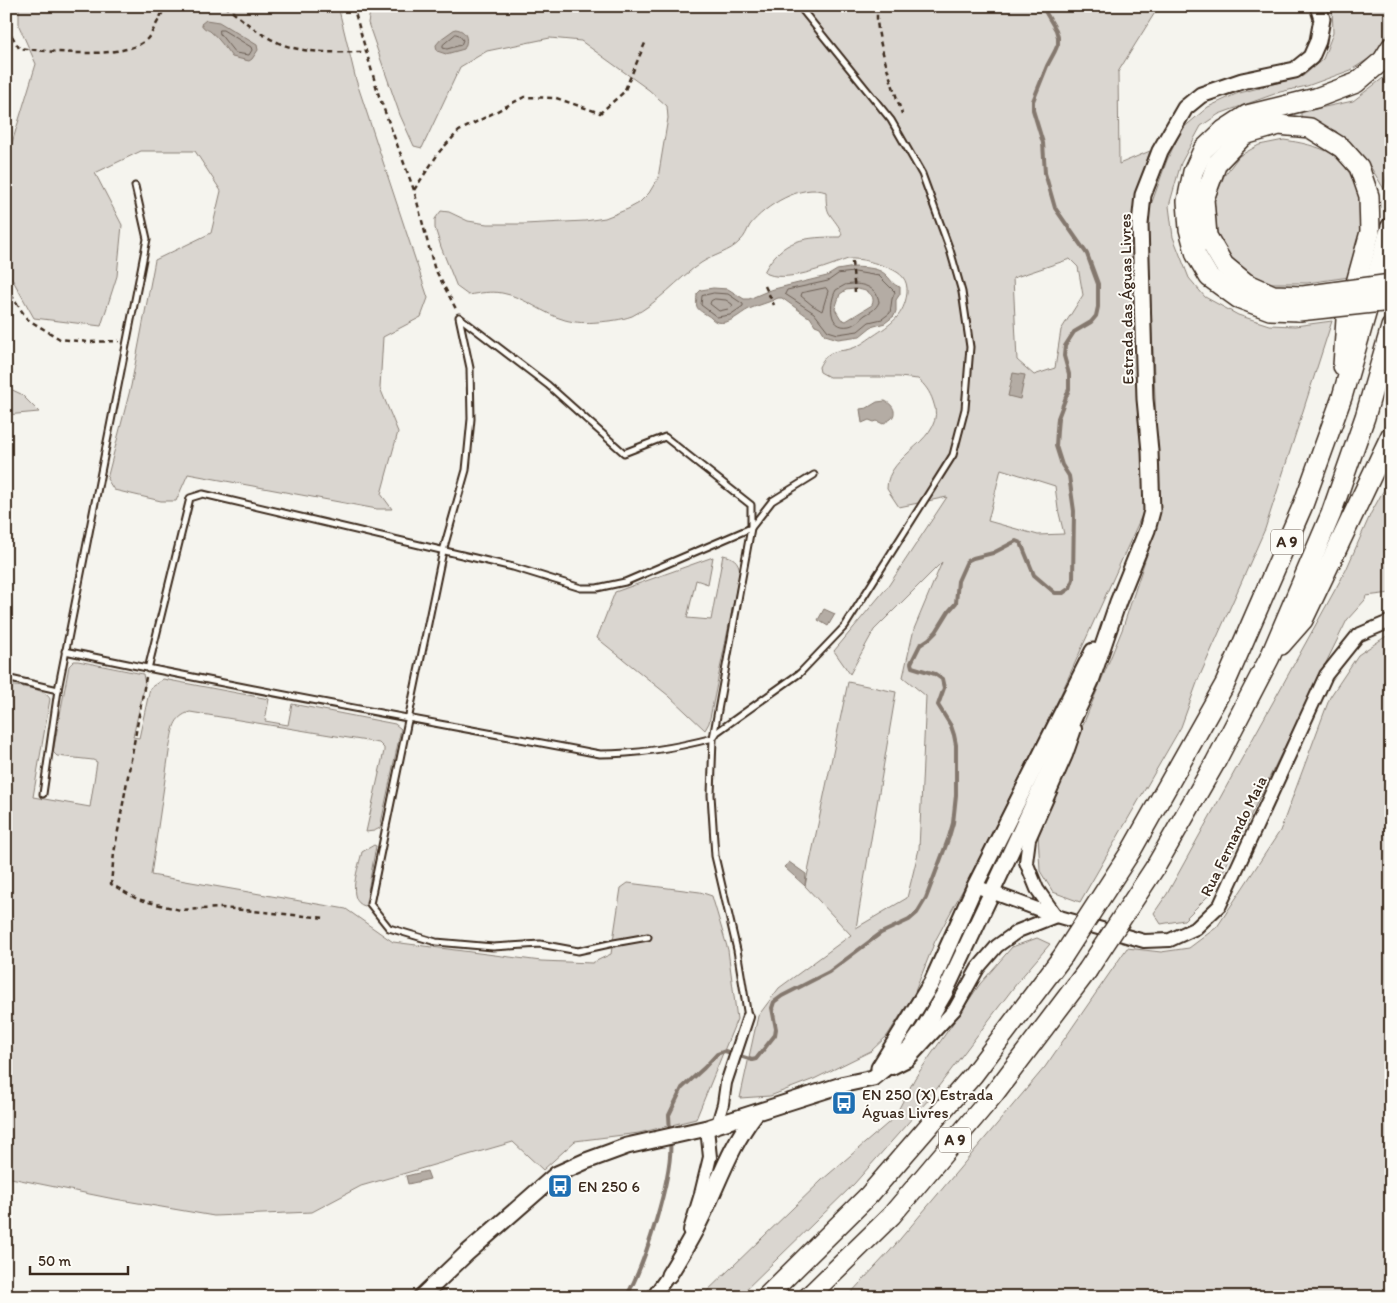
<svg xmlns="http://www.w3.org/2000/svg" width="1397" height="1303" viewBox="0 0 1397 1303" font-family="Itim,sans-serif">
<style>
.green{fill:#dad6d0;stroke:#8a8077;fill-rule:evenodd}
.water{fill:#b4aca4;stroke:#84786e;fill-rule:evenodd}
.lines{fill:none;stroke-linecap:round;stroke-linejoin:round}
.shore{stroke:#6b5e54;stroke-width:1}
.stream{stroke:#84786e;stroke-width:4}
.service-casing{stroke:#3b2a1e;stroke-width:9}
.minor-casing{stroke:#3b2a1e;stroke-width:14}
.tertiary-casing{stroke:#3b2a1e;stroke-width:16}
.secondary-casing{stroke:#3b2a1e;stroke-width:19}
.motorway-casing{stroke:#3b2a1e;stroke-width:22}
.path{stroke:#3b2a1e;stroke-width:2.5;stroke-dasharray:5 4;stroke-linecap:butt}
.service{stroke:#fdfcf7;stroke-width:5}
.minor{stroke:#fdfcf7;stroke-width:10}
.tertiary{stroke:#fdfcf7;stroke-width:12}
.secondary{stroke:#fdfcf7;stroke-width:15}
.motorway{stroke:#fdfcf7;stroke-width:19}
.motorway-bridge-casing{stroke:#3b2a1e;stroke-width:22;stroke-linecap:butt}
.motorway-bridge{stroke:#fdfcf7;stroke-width:19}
.labels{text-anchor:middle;stroke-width:4;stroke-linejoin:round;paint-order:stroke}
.shield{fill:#fdfcf7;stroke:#75695f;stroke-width:1}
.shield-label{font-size:15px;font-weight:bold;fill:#3b2a1e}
.street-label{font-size:16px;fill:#3b2a1e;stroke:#fdfcf7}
.poi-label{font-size:16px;fill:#3b2a1e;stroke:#fdfcf7;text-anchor:start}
</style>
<rect width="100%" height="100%" fill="#f5f4ee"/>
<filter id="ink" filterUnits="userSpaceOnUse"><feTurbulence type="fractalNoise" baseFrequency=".02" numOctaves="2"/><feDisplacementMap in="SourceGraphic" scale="10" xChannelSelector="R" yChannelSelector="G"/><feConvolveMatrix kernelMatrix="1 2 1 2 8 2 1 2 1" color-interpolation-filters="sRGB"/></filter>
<g filter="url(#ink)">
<g class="green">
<polygon points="19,6 338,6 356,80 428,298 421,317 383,337 380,388 398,432 381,494 392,509 377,509 188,474 176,501 161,501 114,490 107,479 131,386 155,260 211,233 221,191 195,151 141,151 95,173 122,225 117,276 101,326 34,318 6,268 6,178 11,146 36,64 19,26"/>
<path d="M371 6H1159L1118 72 1119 164 1150 151 1134 199 1147 504 1060 696 972 873 935 941 914 994 887 1036 871 1051 814 1079 770 1096 740 1098 758 1016 779 988 851 935 805 886 848 682 896 692 856 928 907 898 919 849 926 696 903 677 914 629 942 562 874 630 850 674 834 651 889 585 947 497 899 507 887 489C886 453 949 440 933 401 930 392 925 385 918 379L899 377H829L820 372 819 367C822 361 825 356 831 353 837 350 844 351 850 349 858 347 866 341 873 336 891 324 904 316 907 293 908 279 901 273 889 268 876 263 861 258 848 259 828 266 783 285 764 272 782 238 806 237 840 237L842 234C839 225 834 221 829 213 826 207 826 199 826 192 801 183 765 206 750 225 747 230 745 237 740 241 730 252 713 255 701 263 677 279 659 303 632 316 621 320 610 321 598 322 587 323 576 323 565 320 543 314 525 297 502 293 491 291 480 293 468 295L457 287 441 247 435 228V219L441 211 449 212 468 221 487 224H524L585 221 605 218 628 209 639 203 649 193 658 178 668 118 667 106 649 90 581 41 550 38 487 51 460 67 422 148 414 146 400 115 368 23ZM1070 259 1078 267 1083 295 1061 330 1055 368 1034 375 1017 360 1013 278ZM1001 469 1055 486 1058 509 1064 534 1038 535 988 521Z"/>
<polygon points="1332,6 1391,6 1391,29 1373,56 1351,70 1307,86 1280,92 1219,114 1201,126 1181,163 1169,206 1173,237 1189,278 1205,297 1238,315 1269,325 1295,326 1332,321 1265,529 1198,680 1181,727 1080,902 1053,892 1040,871 1038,834 1122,630 1158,521 1158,465 1147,216 1167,160 1182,129 1208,107 1236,94 1303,76 1323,59 1333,33"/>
<polygon points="1391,72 1391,151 1384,189 1370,166 1336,131 1301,118 1301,112 1353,101"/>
<path d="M1284 140C1298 142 1319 146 1332 154 1354 169 1367 207 1363 233 1360 248 1353 263 1349 277L1307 283H1272L1248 274 1238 268 1218 241 1214 201 1224 176 1239 156 1259 145Z"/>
<polygon points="6,387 21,394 39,412 6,415"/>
<polygon points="1391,477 1391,593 1366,596 1365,600 1347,620 1214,890 1184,920 1161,924 1154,913 1167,894 1346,570 1371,513"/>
<path d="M723 555C733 557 738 560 740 571L709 723 705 730 669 696 597 638 615 592 713 557 708 584 696 580 687 618 711 620Z"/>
<polygon points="1391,633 1391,1297 847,1297 890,1251 1045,1067 1127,948 1161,952 1189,948 1217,927 1280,831 1330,697 1358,655"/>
<path d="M74 661H78L143 674 145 684 133 737 139 738 150 688 163 679 269 699 265 721 288 725 292 704 395 724 401 729 380 828 374 831 366 832 384 751V748L379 743 190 712C173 717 173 730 170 745L151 875 346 909 393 942 541 961 592 963 611 954 621 888 628 883 700 892 712 896 728 950 737 1019 696 1119 639 1133 575 1141 543 1170 513 1142 361 1186 312 1212 214 1216 109 1198 6 1177V685C19 687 44 687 50 699L33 797 90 807 97 762 93 760 57 756 53 752 69 666Z"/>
<path d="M374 845 376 846 368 891V904L365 906C345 901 359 866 362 852Z"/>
<polygon points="1037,938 1050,944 1020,979 929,1099 854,1184 738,1297 701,1297 822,1180 894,1118 915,1078 980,984 1012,947"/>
</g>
<g class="water">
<path d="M206 20 219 22 257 45 258 50 252 59 249 61 232 57C225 48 219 38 210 31 206 29 204 29 201 24Z"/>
<path d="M455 29C467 30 469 40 464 49L446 54 437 51 436 45 441 39Z"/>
<path d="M855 267C866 268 879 267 887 276 892 281 893 285 900 287V294L896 300V311L894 316 885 323 871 327 860 336 838 339 825 335 820 327 815 325 810 317 807 316 782 298H778C768 303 758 305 749 309 739 314 730 325 717 322 713 321 711 317 707 315 695 308 696 308 697 294L701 290 713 288 728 289 744 299H749L770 290 827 276 837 270ZM854 289C863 289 877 293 872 305L846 321 841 319 835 309 840 294 846 290Z"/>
<polygon points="1013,373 1025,375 1020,399 1008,396"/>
<path d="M885 401C892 404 898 412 891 419 888 421 885 422 883 424L877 421 874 422 869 420 862 423 860 409 867 408 877 402Z"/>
<polygon points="824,609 835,614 828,626 818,620"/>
<polygon points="789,862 806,874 805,886 784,867"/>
<polygon points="427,1171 430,1179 408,1184 406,1176"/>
</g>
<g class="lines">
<g class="shore">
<polygon points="220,30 223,30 251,47 252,50 249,55 235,53 220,34"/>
<polygon points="456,34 459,35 463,40 461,45 447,49 443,48 443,45"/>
<polygon points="855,272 879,276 895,292 892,299 890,313 882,319 869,322 858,331 838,334 828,331 814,313 785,294 787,290 828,281 838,274"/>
<path d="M853 284C865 284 877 288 879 302 876 309 872 311 865 315 860 319 855 325 849 326 828 330 829 302 836 290L845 285Z"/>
<polygon points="826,288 828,291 822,311 812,305 801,296 802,293"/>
<polygon points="714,293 728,294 743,304 743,306 730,315 717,317 701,305 702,296"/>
<polygon points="715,299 726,300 732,304 733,306 728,309 719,311 710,304 711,301"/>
</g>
<g class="stream">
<polyline points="670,1133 669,1115 682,1088 704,1068 717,1054 725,1051 752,1060 756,1059 775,1035 776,1029 772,1008 774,1002 782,996 829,972 881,933 909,920 917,913 926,898 949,837 953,823 956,795 956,745 954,735 951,726 938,705 944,688 942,679 935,674 912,667 911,663 920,645 929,639 936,632 949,611 956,603 958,581 967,561 973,558 993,553 1016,541 1021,543 1034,575 1055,593 1063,593 1070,588 1073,579 1074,511 1069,476 1062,465 1056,446 1057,430 1058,418 1069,389 1069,374 1064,356 1065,346 1074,332 1091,322 1096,316 1098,307 1098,284 1087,254 1055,208 1045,173 1043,143 1033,110 1033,101 1047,66 1055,51 1058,44 1058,37 1056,30 1042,6"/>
<path d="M626 1297C644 1267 674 1173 670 1140"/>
</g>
<defs>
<g id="service">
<path d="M65 651C243 689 421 720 600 754 639 754 675 748 713 738L751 528V505L665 437 624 453 548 385 459 317 470 368 471 419 466 470 443 551 370 904 389 928 436 942 493 947 540 944 578 951 614 943 648 937"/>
<polyline points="148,669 190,498 203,494 513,567 581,588 597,588 625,582 751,528 772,501 814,475"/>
<polyline points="6,678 58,690"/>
<polyline points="43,794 58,690 147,239 135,186"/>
<polyline points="748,1017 737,950 715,856 711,795 713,738 717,732 800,673 845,626 953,455 965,409 970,347 962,292 950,250 922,174 891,120 799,6"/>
</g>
<polyline id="minor" points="717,1124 723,1104 726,1083 748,1017"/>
<g id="tertiary">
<polyline points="975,886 1056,916 1144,941 1170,940 1196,928 1220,905 1326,675 1358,635 1391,621"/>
<polyline points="1056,916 1037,889 1026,862 1029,839 1066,755 1075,729"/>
<polyline points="892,1068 908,1060 955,1009 978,968 997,946 1018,931 1056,916"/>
<polyline points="690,1230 701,1194 710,1157 707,1128"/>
<polyline points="653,1297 673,1269"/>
</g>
<g id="secondary">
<polyline points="879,1068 932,982 975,886 1093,651"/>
<path d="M669 1275C682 1254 695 1233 705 1210 721 1176 732 1144 755 1114"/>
<polyline points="421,1297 467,1253 557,1174 586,1161 627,1146 707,1128 845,1084 873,1078 910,1048 924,1028 944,994 1091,681 1118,602 1147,530 1152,511 1150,451 1145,399 1140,224 1143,195 1152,172 1160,151 1185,108 1201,95 1242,81 1295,70 1311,57 1318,41 1322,19 1318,6"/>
</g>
<g id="motorway">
<polyline points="1303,296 1273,295 1246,283 1224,265 1207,236 1204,199 1217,163 1244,135 1279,125 1310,128 1342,148 1359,167 1369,196 1370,232 1346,319 1343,366"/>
<polyline points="1299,311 1270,310 1238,298 1209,277 1196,255 1189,229 1187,201 1193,172 1203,150 1224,130 1247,115 1316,98 1356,83 1383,60 1391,47"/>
<polyline points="1281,645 1303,620 1391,435"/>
<polyline points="1131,851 1225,684 1303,505 1342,397 1391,227"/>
<polyline points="1156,866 1215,763 1270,657 1331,514 1365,417 1391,327"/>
<polyline points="766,1297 869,1195 973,1075 1063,956"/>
<polyline points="808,1297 891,1216 994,1094 1087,971"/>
</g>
</defs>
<use href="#service" class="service-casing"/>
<use href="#minor" class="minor-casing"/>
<use href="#tertiary" class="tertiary-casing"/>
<use href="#secondary" class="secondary-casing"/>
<use href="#motorway" class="motorway-casing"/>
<g class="path">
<path d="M225 6C242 19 258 34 277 42 304 55 337 52 366 52"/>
<polyline points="353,6 379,96 414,190 434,267 456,309"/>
<path d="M878 6C872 31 894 88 902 114"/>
<path d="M6 19 8 29 19 48C48 52 124 60 146 40 152 35 161 14 166 6"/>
<polyline points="414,190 440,151 459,131 524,97 556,98 600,113 624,92 646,41"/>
<polyline points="852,262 855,292"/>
<polyline points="765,286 774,305"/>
<polyline points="6,287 27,319 60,339 88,342 119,341"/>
<polyline points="146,677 114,853 111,884 137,899 180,910 222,908 326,918"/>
</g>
<use href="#service" class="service"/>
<use href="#minor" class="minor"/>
<use href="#tertiary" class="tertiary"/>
<use href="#secondary" class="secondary"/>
<use href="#motorway" class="motorway"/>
<defs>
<g id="motorway-bridge">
<polyline points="1303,296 1391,284"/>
<polyline points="1299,311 1391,301"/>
<polyline points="1063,956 1131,851"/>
<polyline points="1087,971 1156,866"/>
</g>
</defs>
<use href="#motorway-bridge" class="motorway-bridge-casing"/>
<use href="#motorway-bridge" class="motorway-bridge"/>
</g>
</g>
<defs>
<symbol id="bus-square" viewBox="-11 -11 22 22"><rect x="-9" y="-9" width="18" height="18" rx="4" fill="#1f6fb2" stroke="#fdfcf7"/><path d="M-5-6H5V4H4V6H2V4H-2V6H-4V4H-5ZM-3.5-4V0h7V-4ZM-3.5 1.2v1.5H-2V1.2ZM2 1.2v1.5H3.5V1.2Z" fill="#fff"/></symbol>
</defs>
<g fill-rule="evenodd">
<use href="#bus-square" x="830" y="1089" width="28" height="28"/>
<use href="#bus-square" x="546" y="1172" width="28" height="28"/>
</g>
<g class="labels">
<g class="shield">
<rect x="1271" y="529.5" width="32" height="25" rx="4"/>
<rect x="939" y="1127.5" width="32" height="25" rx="4"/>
</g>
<g class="shield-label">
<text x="1287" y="547">A 9</text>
<text x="955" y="1145">A 9</text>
</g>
<g class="street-label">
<text transform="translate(1126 299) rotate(-91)" y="6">Estrada das Águas Livres</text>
<text transform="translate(1233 836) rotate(-64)" y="6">Rua Fernando Maia</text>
</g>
<g class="poi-label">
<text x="862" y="1100">EN 250 (X) Estrada<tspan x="862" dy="18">Águas Livres</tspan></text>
<text x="578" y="1192">EN 250 6</text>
</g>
</g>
<rect width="1397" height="1303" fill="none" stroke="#fdfcf7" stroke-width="25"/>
<rect x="12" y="12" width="1372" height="1278" fill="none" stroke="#3b2a1e" stroke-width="2" filter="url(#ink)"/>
<path d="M30 1266v8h98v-8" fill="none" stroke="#3b2a1e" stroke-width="2.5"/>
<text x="38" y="1266" font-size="15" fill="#3b2a1e" stroke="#fdfcf7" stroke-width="4" paint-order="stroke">50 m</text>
</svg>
